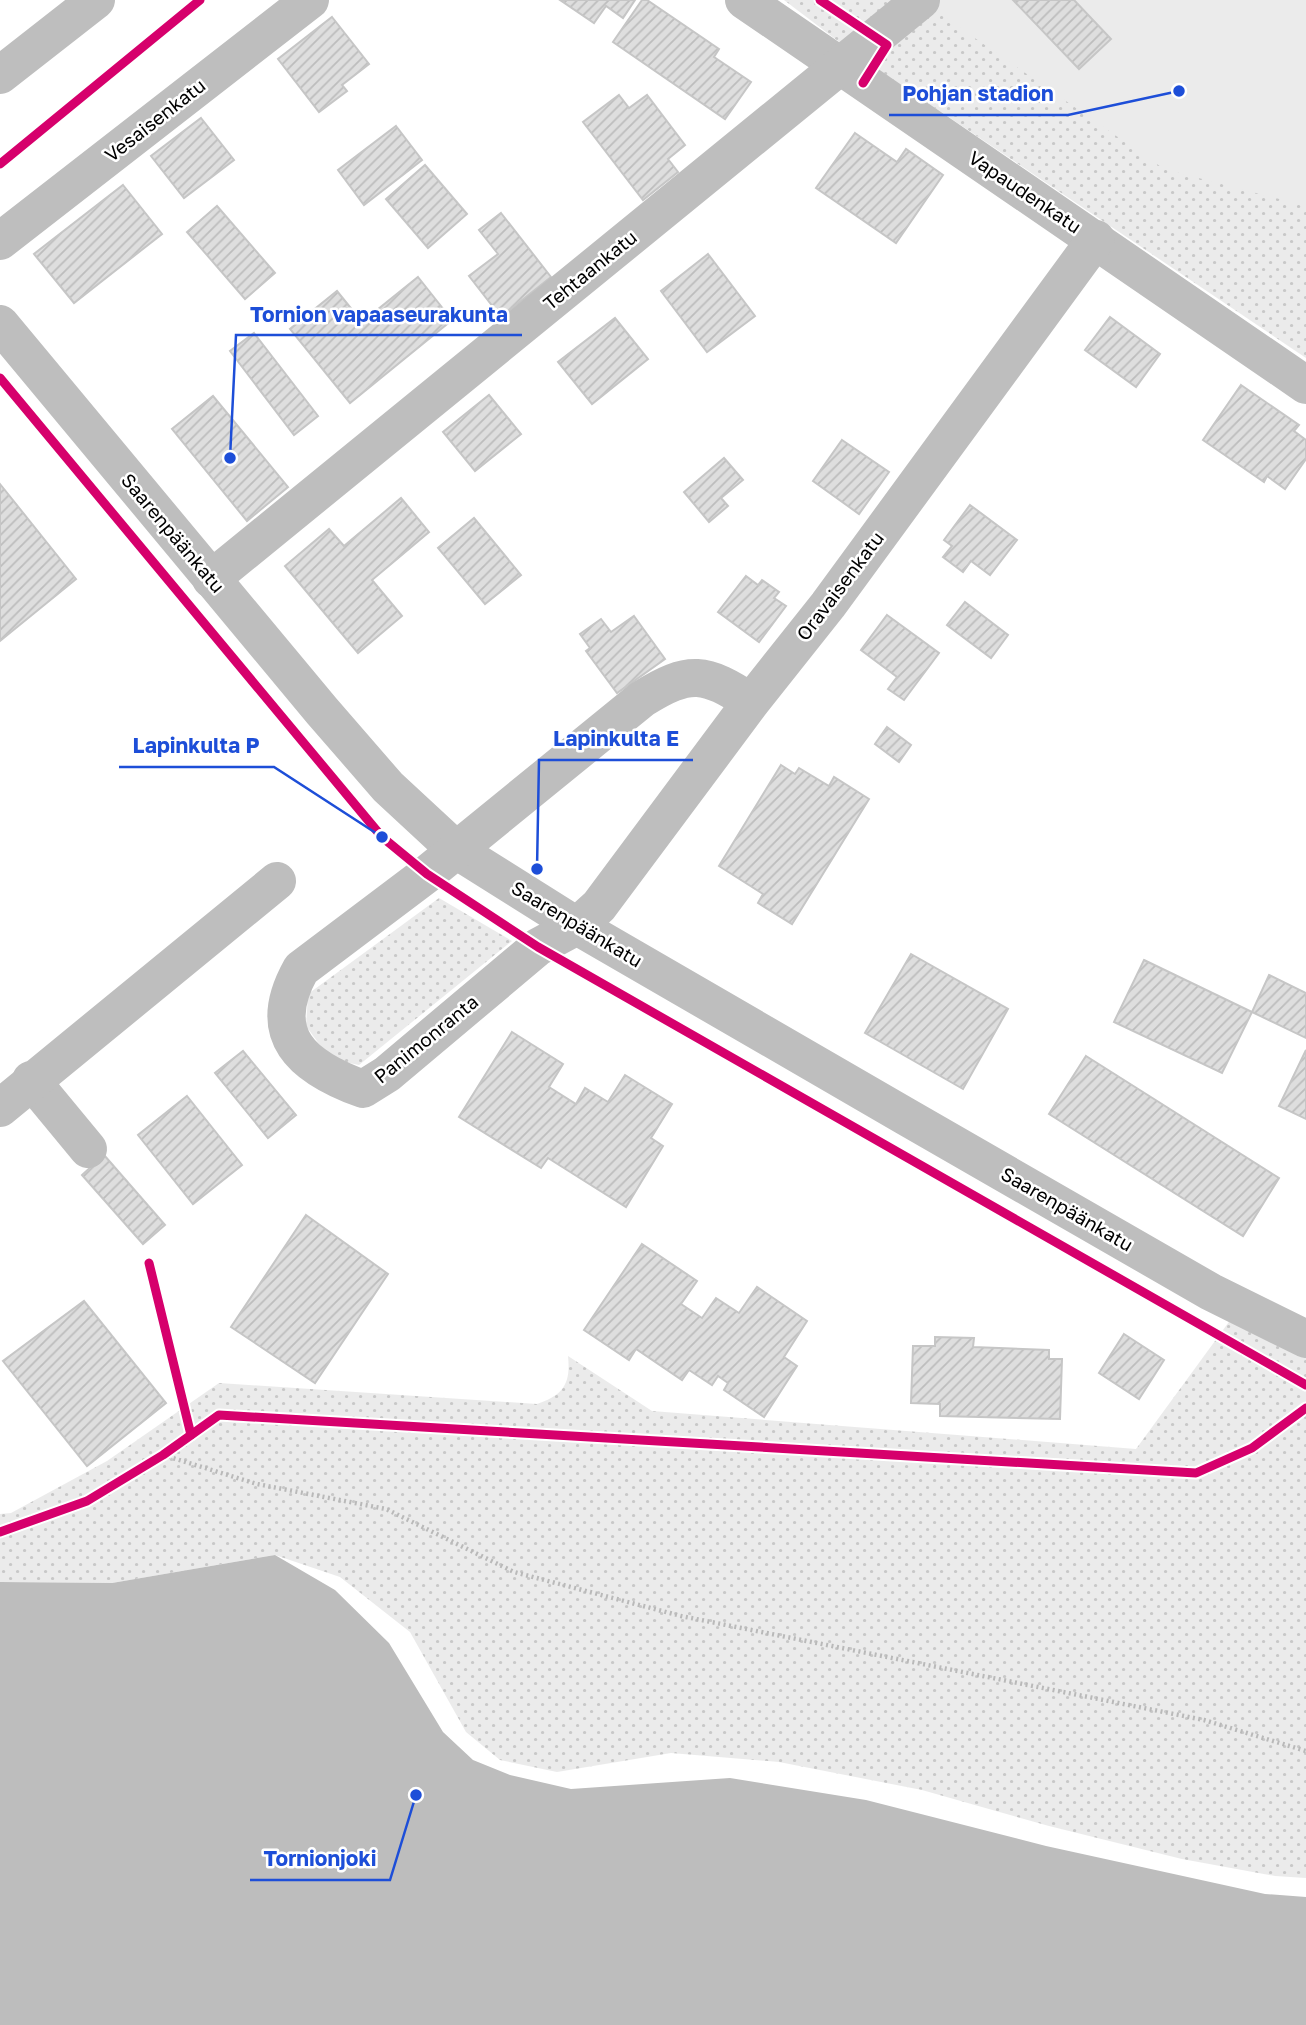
<svg xmlns="http://www.w3.org/2000/svg" width="1306" height="2025" viewBox="0 0 1306 2025" font-family="'Golos Text',sans-serif">
<style>
.grass{fill:url(#grass-dots)}
.garden{fill:#ebebeb}
.water{fill:#bdbdbd}
.building{fill:url(#building-hatch);stroke:#c6c6c6;stroke-width:2}
.lines{fill:none;stroke-linecap:round;stroke-linejoin:round}
.path{stroke:#b9b9b9;stroke-width:4.5;stroke-dasharray:2 3.5;stroke-linecap:butt}
.minor{stroke:#bebebe;stroke-width:38}
.cycleway-casing{stroke:#fff;stroke-width:13}
.cycleway{stroke:#d6006c;stroke-width:9}
.labels{text-anchor:middle;stroke-width:5;stroke-linejoin:round;paint-order:stroke}
.street-label{font-size:19px;fill:#000;stroke:#fff}
.leader{fill:none;stroke:#1d4ed8;stroke-width:2.5}
.callout-dot{fill:#1d4ed8;stroke:#fff;stroke-width:2.5}
.callout-label{font-size:21px;text-anchor:middle;font-weight:bold;fill:#1d4ed8;stroke:#fff;stroke-width:5;stroke-linejoin:round;paint-order:stroke}
</style>
<defs>
<pattern id="grass-dots" width="8" height="8" patternUnits="userSpaceOnUse" patternTransform="scale(1.75)"><rect width="8" height="8" fill="#ebebeb"/><path d="M2 2h.1M6 6h.1" fill="none" stroke="#c8c8c8" stroke-width="1.8" stroke-linecap="round"/></pattern>
<pattern id="building-hatch" width="6" height="6" patternUnits="userSpaceOnUse" patternTransform="scale(1.75)"><rect width="6" height="6" fill="#dedede"/><path d="M-1 1l2-2M0 6l6-6M5 7l2-2" fill="none" stroke="#bdbdbd"/></pattern>
</defs>
<rect width="100%" height="100%" fill="#fff"/>
<g class="grass">
<polygon points="784,0 920,0 1306,91 1306,358 855,54"/>
<polygon points="439,898 512,941 359,1065 330,1059 306,1026 308,994"/>
<path d="M1242 1304 1306 1329V1878L1275 1876 1182 1859 1049 1826 922 1790 779 1762 671 1753 557 1772 500 1760 466 1732 410 1632 340 1577 275 1555 112 1583 0 1582V1514L11 1513 107 1461 219 1383 537 1404C563 1395 571 1384 568 1356L652 1411 1136 1449Z"/>
</g>
<polygon class="garden" points="920,0 1306,0 1306,206 1164,169"/>
<polygon class="water" points="275,1555 335,1590 389,1643 443,1732 473,1760 510,1775 571,1789 730,1778 866,1800 1046,1846 1265,1894 1306,1897 1306,2025 0,2025 0,1582 112,1583"/>
<g class="building">
<polygon points="560,0 635,0 623,18 606,6 594,23"/>
<polygon points="642,0 647,0 719,49 714,57 751,82 725,119 613,42"/>
<polygon points="1013,0 1074,0 1111,39 1079,69"/>
<polygon points="332,17 369,64 342,85 347,91 319,112 278,59"/>
<polygon points="619,95 629,108 647,95 685,145 668,159 678,172 643,200 583,122"/>
<polygon points="201,118 234,160 184,198 151,156"/>
<polygon points="396,126 422,160 364,205 338,170"/>
<polygon points="855,133 897,162 906,149 943,175 896,243 816,188"/>
<polygon points="425,165 467,214 428,248 386,199"/>
<polygon points="123,185 162,234 74,303 34,254"/>
<polygon points="217,206 275,273 245,299 187,232"/>
<polygon points="501,213 551,277 501,317 469,276 498,254 479,230"/>
<polygon points="708,254 755,316 707,352 661,291"/>
<polygon points="418,277 452,320 350,403 290,329 337,291 362,322"/>
<polygon points="1110,317 1160,354 1136,387 1085,350"/>
<polygon points="615,318 648,359 592,404 558,362"/>
<polygon points="254,333 318,416 294,435 230,351"/>
<polygon points="1241,385 1299,425 1294,431 1306,440 1306,459 1285,489 1267,476 1264,482 1203,440"/>
<polygon points="489,395 521,434 475,471 443,432"/>
<polygon points="213,396 288,487 247,521 172,429"/>
<polygon points="842,440 889,472 859,514 813,481"/>
<polygon points="724,458 743,480 721,498 728,506 709,522 684,492"/>
<polygon points="0,484 76,579 0,641"/>
<polygon points="401,498 429,532 372,580 402,616 358,653 285,566 329,529 344,546"/>
<polygon points="970,505 1017,540 990,575 971,561 963,572 943,557 952,546 944,540"/>
<polygon points="474,518 521,575 485,604 438,548"/>
<polygon points="746,576 758,585 762,580 779,592 774,598 786,606 759,642 718,612"/>
<polygon points="965,602 1008,635 991,658 947,625"/>
<polygon points="887,615 939,653 904,700 888,689 897,677 861,650"/>
<polygon points="634,616 665,659 617,693 586,651 590,648 580,634 601,619 611,632"/>
<polygon points="887,727 911,745 899,762 875,744"/>
<polygon points="781,765 795,774 799,768 829,786 834,777 869,799 792,924 758,903 763,894 719,866"/>
<polygon points="911,954 1008,1009 963,1089 865,1033"/>
<polygon points="1144,960 1252,1012 1222,1073 1114,1022"/>
<polygon points="1269,975 1306,993 1306,1038 1252,1012"/>
<polygon points="512,1032 563,1064 549,1087 576,1104 585,1088 608,1102 625,1075 672,1104 651,1138 663,1146 626,1207 548,1158 541,1168 459,1117"/>
<polygon points="1306,1050 1306,1119 1279,1106"/>
<polygon points="243,1051 296,1115 268,1138 215,1073"/>
<polygon points="1086,1056 1279,1178 1243,1236 1049,1114"/>
<polygon points="187,1096 242,1165 193,1204 138,1135"/>
<polygon points="104,1155 165,1225 143,1244 82,1175"/>
<polygon points="306,1215 388,1274 315,1383 231,1327"/>
<polygon points="642,1244 697,1281 681,1304 702,1318 716,1298 739,1313 757,1287 807,1321 784,1357 797,1366 764,1417 724,1390 728,1383 718,1376 712,1385 689,1370 682,1380 636,1349 629,1360 584,1330"/>
<polygon points="84,1301 166,1403 87,1466 3,1361"/>
<polygon points="1124,1334 1164,1360 1139,1399 1099,1373"/>
<polygon points="935,1337 974,1338 973,1347 1049,1350 1049,1359 1062,1359 1060,1419 940,1416 940,1404 911,1403 913,1346 935,1346"/>
</g>
<g class="lines">
<polyline class="path" points="163,1455 257,1484 386,1509 514,1572 681,1616 1204,1720 1306,1751"/>
<g class="minor">
<polyline points="744,0 1306,385"/>
<polyline points="0,75 96,0"/>
<polyline points="0,241 310,0"/>
<polyline points="0,324 322,711 388,787 456,850 577,926 905,1116 1211,1292 1306,1339"/>
<polyline points="211,579 921,0"/>
<path d="M751 702C705 672 690 669 642 699L427 874 301 969C264 1035 302 1067 363 1089L387 1074 538 947 577 926 599 906 751 702 828 605 1096 239"/>
<polyline points="31,1080 88,1149"/>
<polyline points="0,1108 277,881"/>
</g>
<defs>
<g id="cycleway">
<polyline points="820,0 887,45 863,83"/>
<polyline points="0,164 200,0"/>
<polyline points="0,378 382,837 427,874 538,947 1306,1385"/>
<polyline points="149,1263 191,1435"/>
<polyline points="0,1532 87,1501 163,1455 219,1415 1196,1473 1252,1448 1306,1408"/>
</g>
</defs>
<use href="#cycleway" class="cycleway-casing"/>
<use href="#cycleway" class="cycleway"/>
</g>
<g class="labels">
<g class="street-label">
<text transform="translate(155 120) rotate(-38)" y="7">Vesaisenkatu</text>
<text transform="translate(1025 192) rotate(34)" y="7">Vapaudenkatu</text>
<text transform="translate(590 270) rotate(-39)" y="7">Tehtaankatu</text>
<text transform="translate(173 533) rotate(50)" y="7">Saarenpäänkatu</text>
<text transform="translate(840 586) rotate(-53)" y="7">Oravaisenkatu</text>
<text transform="translate(577 924) rotate(31)" y="7">Saarenpäänkatu</text>
<text transform="translate(426 1039) rotate(-39)" y="7">Panimonranta</text>
<text transform="translate(1067 1209) rotate(30)" y="7">Saarenpäänkatu</text>
</g>
</g>
<path class="leader" d="M1179 91L1068 115H889M230 458L236 335H522M537 869L539 760H693M382 837L274 767H119M416 1795L390 1880H250"/>
<g class="callout-dot">
<circle cx="1179" cy="91" r="7"/>
<circle cx="230" cy="458" r="7"/>
<circle cx="537" cy="869" r="7"/>
<circle cx="382" cy="837" r="7"/>
<circle cx="416" cy="1795" r="7"/>
</g>
<g class="callout-label">
<text x="978" y="101">Pohjan stadion</text>
<text x="379" y="322">Tornion vapaaseurakunta</text>
<text x="616" y="746">Lapinkulta E</text>
<text x="196" y="753">Lapinkulta P</text>
<text x="320" y="1866">Tornionjoki</text>
</g>
</svg>
